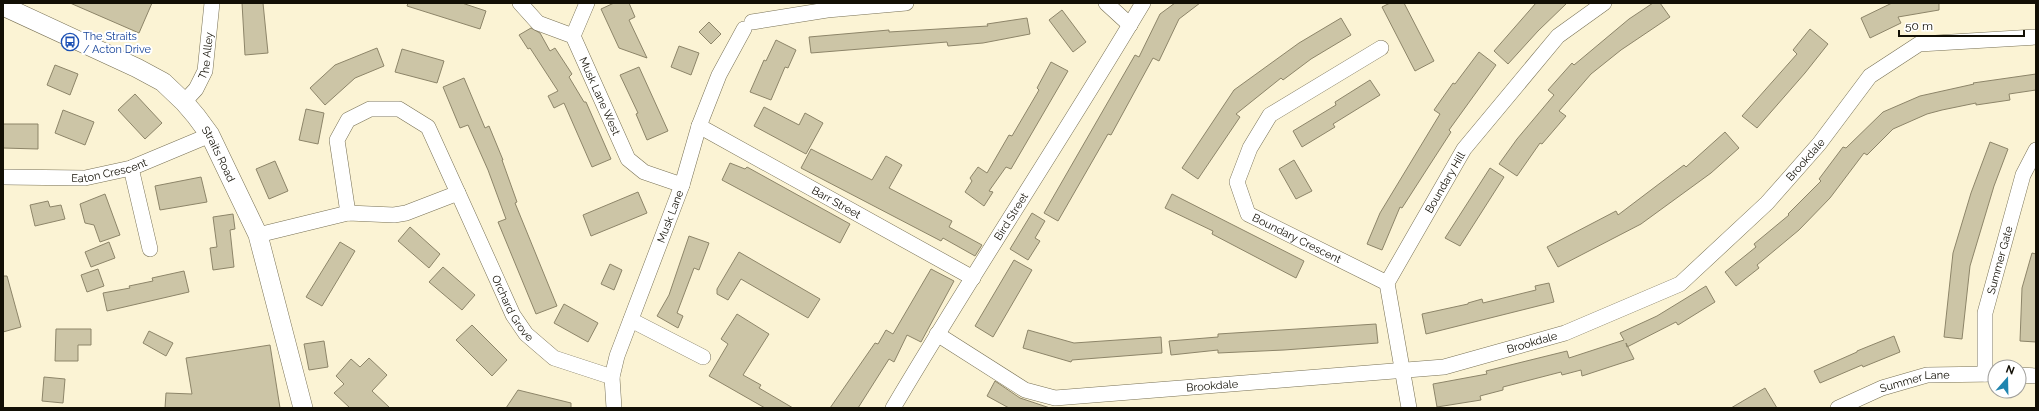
<svg xmlns="http://www.w3.org/2000/svg" width="2039" height="411" viewBox="0 0 2039 411" font-family="Raleway,sans-serif">
<style>
.building{fill:#ccc5a6;stroke:#8d8569}
.lines{fill:none;stroke-linecap:round;stroke-linejoin:round}
.minor-casing{stroke:#787155;stroke-width:16}
.tertiary-casing{stroke:#787155;stroke-width:20}
.minor{stroke:#fff;stroke-width:15}
.tertiary{stroke:#fff;stroke-width:19}
.labels{text-anchor:middle;stroke-width:4;stroke-linejoin:round;paint-order:stroke}
.transit-label{font-size:11px;fill:#164399;stroke:#fff;text-anchor:start}
.street-label{font-size:11px;fill:#120f05;stroke:#fff}
</style>
<rect width="100%" height="100%" fill="#fbf3d4"/>
<g class="building">
<polygon points="70,3 152,3 139,33"/>
<polygon points="242,3 263,3 268,53 245,55"/>
<polygon points="408,3 462,3 486,11 480,29 407,6"/>
<polygon points="614,3 629,3 635,17 629,20 647,58 619,48 601,9"/>
<polygon points="1175,3 1200,3 1179,19 1159,61 1153,58 1111,135 1108,134 1058,221 1044,213 1135,55 1139,57 1160,14"/>
<polygon points="1390,3 1404,3 1434,61 1415,71 1382,7"/>
<polygon points="1536,3 1567,3 1538,31 1508,64 1494,51"/>
<polygon points="1653,3 1660,3 1670,17 1621,50 1591,74 1559,111 1566,116 1542,144 1540,143 1517,176 1499,164 1517,139 1554,95 1548,90 1572,63 1574,65 1629,19"/>
<polygon points="1892,3 1939,3 1939,10 1898,17 1901,23 1870,38 1861,18"/>
<polygon points="1062,10 1086,42 1073,52 1049,20"/>
<polygon points="1027,18 1030,34 983,43 948,46 947,42 811,53 809,37 889,30 889,32 988,26 987,24"/>
<polygon points="1341,18 1351,35 1311,59 1283,80 1281,78 1236,114 1240,117 1198,179 1182,168 1234,90 1299,43"/>
<polygon points="709,22 721,34 711,44 699,32"/>
<polygon points="531,28 540,33 550,51 555,48 572,74 569,77 584,102 586,102 611,159 592,167 564,103 554,108 548,96 558,91 530,48 528,49 519,35"/>
<polygon points="1810,29 1828,44 1805,73 1757,128 1742,116 1797,54 1793,50"/>
<polygon points="776,40 796,50 788,68 785,67 771,100 750,92 764,60 766,61"/>
<polygon points="679,46 699,53 691,75 671,67"/>
<polygon points="377,48 384,66 355,78 325,105 310,88 335,65"/>
<polygon points="402,49 444,61 437,83 395,72"/>
<polygon points="1479,52 1496,65 1449,130 1451,132 1429,166 1402,208 1400,207 1382,250 1367,244 1380,213 1440,114 1434,110 1453,83 1455,84"/>
<polygon points="1051,62 1068,71 1011,169 1006,167 989,191 993,192 984,206 965,192 972,181 970,178 978,167 987,173 1009,135 1012,136 1039,90 1037,88"/>
<polygon points="55,65 78,74 70,95 47,85"/>
<polygon points="639,67 668,131 647,140 636,114 638,113 620,75"/>
<polygon points="2036,74 2036,90 2009,94 2010,100 1976,105 1976,103 1942,110 1927,114 1893,129 1867,155 1864,153 1830,198 1799,230 1757,265 1759,268 1736,286 1725,272 1756,247 1754,244 1789,215 1788,214 1821,181 1819,179 1843,147 1846,148 1883,112 1920,96 1974,84 1973,83"/>
<polygon points="464,78 485,128 489,126 503,160 502,160 517,202 515,203 557,306 536,314 498,222 506,219 488,170 468,125 460,128 443,87"/>
<polygon points="1370,80 1380,95 1333,124 1335,127 1302,147 1293,131 1336,105 1335,102"/>
<polygon points="135,94 162,123 145,139 118,110"/>
<polygon points="764,107 799,125 805,113 823,123 806,154 754,126"/>
<polygon points="306,109 324,113 318,144 299,140"/>
<polygon points="63,110 94,122 85,145 55,133"/>
<polygon points="3,124 38,124 38,149 3,148"/>
<polygon points="1725,132 1739,148 1711,173 1641,224 1558,267 1547,247 1616,211 1618,215 1684,165 1686,167"/>
<polygon points="1990,142 2008,149 1994,186 1970,266 1962,339 1944,337 1953,253 1971,193"/>
<polygon points="811,149 872,180 886,156 902,165 889,188 952,221 949,227 982,245 975,256 943,238 941,241 801,168"/>
<polygon points="1294,160 1312,191 1296,199 1279,169"/>
<polygon points="275,161 288,191 269,199 256,169"/>
<polygon points="730,163 745,169 747,167 850,224 840,243 722,180"/>
<polygon points="1490,168 1504,177 1460,246 1445,238"/>
<polygon points="201,177 207,202 160,210 155,186"/>
<polygon points="638,192 647,213 591,236 583,215"/>
<polygon points="105,194 120,235 100,242 94,225 85,223 80,204"/>
<polygon points="1172,194 1304,261 1296,278 1212,234 1213,231 1165,208"/>
<polygon points="48,201 50,207 61,205 65,219 35,226 30,205"/>
<polygon points="1032,213 1045,221 1035,238 1040,241 1028,260 1010,249"/>
<polygon points="233,214 235,229 230,230 234,267 213,270 210,248 217,247 213,217"/>
<polygon points="410,227 440,254 429,268 398,241"/>
<polygon points="689,236 709,243 699,270 694,268 677,313 683,316 678,328 657,316 669,295"/>
<polygon points="109,242 115,258 91,267 85,252"/>
<polygon points="340,242 355,251 322,306 306,297"/>
<polygon points="739,252 820,299 808,318 741,279 728,300 717,294 717,289"/>
<polygon points="2032,253 2036,254 2036,342 2020,341 2022,288"/>
<polygon points="1014,260 1032,270 993,337 975,326"/>
<polygon points="610,264 622,270 614,290 601,284"/>
<polygon points="443,267 475,295 462,310 429,282"/>
<polygon points="98,269 104,286 87,292 81,275"/>
<polygon points="931,269 954,281 921,342 907,335 894,362 889,359 858,408 830,408 875,343 878,344 886,330 893,334"/>
<polygon points="184,271 189,292 107,311 103,293 130,288 129,286 153,281 152,278"/>
<polygon points="3,276 7,276 21,327 3,332"/>
<polygon points="1549,283 1554,302 1426,334 1422,314 1468,304 1468,303 1482,299 1483,303 1536,290 1535,286"/>
<polygon points="1706,286 1715,302 1678,325 1676,322 1627,347 1626,343 1634,359 1582,376 1581,370 1562,375 1561,372 1503,387 1503,390 1480,396 1481,400 1437,407 1433,384 1487,374 1486,371 1567,351 1569,358 1624,340 1620,333 1657,316"/>
<polygon points="564,304 598,323 588,342 554,323"/>
<polygon points="737,314 769,334 743,375 761,385 759,388 793,408 765,408 709,376 728,344 721,339"/>
<polygon points="1376,324 1378,343 1284,350 1218,353 1218,350 1171,355 1169,341 1218,337 1218,334"/>
<polygon points="472,325 507,360 492,376 456,340"/>
<polygon points="56,329 91,329 91,345 78,345 78,361 55,361"/>
<polygon points="1028,330 1074,343 1161,337 1162,353 1072,360 1071,362 1023,348"/>
<polygon points="149,331 173,343 166,356 143,343"/>
<polygon points="1894,336 1900,352 1863,367 1862,365 1820,383 1814,371 1857,352 1857,351"/>
<polygon points="324,341 328,367 309,370 304,344"/>
<polygon points="270,345 280,408 165,408 166,393 192,394 186,358"/>
<polygon points="369,358 387,375 372,391 390,408 350,408 334,393 344,384 336,376 351,359 360,367"/>
<polygon points="44,377 65,379 63,403 42,401"/>
<polygon points="995,381 1020,398 1050,408 1009,408 987,396"/>
<polygon points="1765,388 1777,408 1731,408"/>
<polygon points="518,390 571,403 571,408 506,408"/>
</g>
<g class="lines">
<defs>
<g id="minor">
<path id="s1" d="M520 3 538 23 573 36 628 159 644 172 682 185"/>
<polyline points="1106,3 1130,25"/>
<polyline points="752,22 827,10 906,3"/>
<polyline points="573,36 587,3"/>
<path id="s2" d="M1381 48 1270 115 1250 148 1237 182 1248 214 1387 283"/>
<path id="s3" d="M184 102 196 89 205 71 212 3"/>
<path id="s4" d="M699 126 973 278"/>
<polyline points="131,168 150,249"/>
<path id="s5" d="M3 177 85 178 131 168 210 135"/>
<polyline points="348,213 337,140 348,120 370,109 399,109 428,127 458,193"/>
<path id="s6" d="M258 235 348 213 394 215 406 213 458 193 513 315 526 334 554 358 612 377"/>
<polyline points="631,320 703,357"/>
<path id="s7" d="M937 334 1025 390 1055 398 1444 367 1565 333 1680 284 1767 203 1819 144 1870 76 1919 44 2036 37"/>
<path id="s8" d="M1985 374V313L2023 175 2036 150"/>
<polyline points="2019,375 2036,376"/>
<path id="s9" d="M614 408 612 377 617 356 682 185 699 126 719 75 744 29"/>
<path id="s10" d="M893 408C974 271 1062 139 1143 3"/>
<path id="s11" d="M1409 408 1387 283 1464 149 1558 36 1604 3"/>
<path id="s12" d="M1838 408 1882 388 1927 375 1994 374"/>
</g>
<g id="tertiary">
<path id="s13" d="M3 6 137 68 163 82 184 102 196 116 210 135 258 235 303 408"/>
</g>
</defs>
<use href="#minor" class="minor-casing"/>
<use href="#tertiary" class="tertiary-casing"/>
<use href="#minor" class="minor"/>
<use href="#tertiary" class="tertiary"/>
</g>
<defs>
<symbol id="bus-ring" viewBox="-11 -11 22 22"><circle r="9.5" fill="#fff" stroke="#1a4fb4" stroke-width="1.5"/><path d="M-5-6H5V4H4V6H2V4H-2V6H-4V4H-5ZM-3.5-4V0h7V-4ZM-3.5 1.2v1.5H-2V1.2ZM2 1.2v1.5H3.5V1.2Z" fill="#1a4fb4"/></symbol>
</defs>
<g fill-rule="evenodd">
<use href="#bus-ring" x="60" y="32" width="20" height="20"/>
</g>
<g class="labels">
<g class="transit-label">
<text x="83" y="40">The Straits<tspan x="83" dy="13">/ Acton Drive</tspan></text>
</g>
<g class="street-label">
<text dy="4" stroke="none"><textPath href="#s3" startOffset="53">The Alley</textPath></text>
<text dy="4" stroke="none"><textPath href="#s1" startOffset="130">Musk Lane West</textPath></text>
<text dy="4" stroke="none"><textPath href="#s13" startOffset="269">Straits Road</textPath></text>
<text dy="4" stroke="none"><textPath href="#s7" startOffset="953">Brookdale</textPath></text>
<text dy="4" stroke="none"><textPath href="#s5" startOffset="107">Eaton Crescent</textPath></text>
<text dy="4" stroke="none"><textPath href="#s11" startOffset="243">Boundary Hill</textPath></text>
<text dy="4" stroke="none"><textPath href="#s4" startOffset="157">Barr Street</textPath></text>
<text dy="4" stroke="none"><textPath href="#s9" startOffset="202">Musk Lane</textPath></text>
<text dy="4" stroke="none"><textPath href="#s10" startOffset="225">Bird Street</textPath></text>
<text dy="4" stroke="none"><textPath href="#s2" startOffset="293">Boundary Crescent</textPath></text>
<text dy="4" stroke="none"><textPath href="#s8" startOffset="116">Summer Gate</textPath></text>
<text dy="4" stroke="none"><textPath href="#s6" startOffset="334">Orchard Grove</textPath></text>
<text dy="4" stroke="none"><textPath href="#s7" startOffset="617">Brookdale</textPath></text>
<text dy="4" stroke="none"><textPath href="#s12" startOffset="82">Summer Lane</textPath></text>
<text dy="4" stroke="none"><textPath href="#s7" startOffset="293">Brookdale</textPath></text>
</g>
</g>
<rect width="2039" height="411" fill="none" stroke="#120f05" stroke-width="8"/>
<g transform="translate(2007 379) rotate(20)"><circle r="19" fill="#ffffff" stroke="#a09f9b"/>
<path d="M0-3L7 15L0 10L-7 15Z" fill="#2085af"/>
<text y="-6" font-size="11" font-weight="bold" text-anchor="middle" fill="#120f05">N</text>
</g>
<path d="M1899 30v6h125v-6" fill="none" stroke="#120f05" stroke-width="2"/>
<text x="1905" y="30" font-size="12" fill="#120f05" stroke="#ffffff" stroke-width="3" paint-order="stroke">50 m</text>
</svg>
